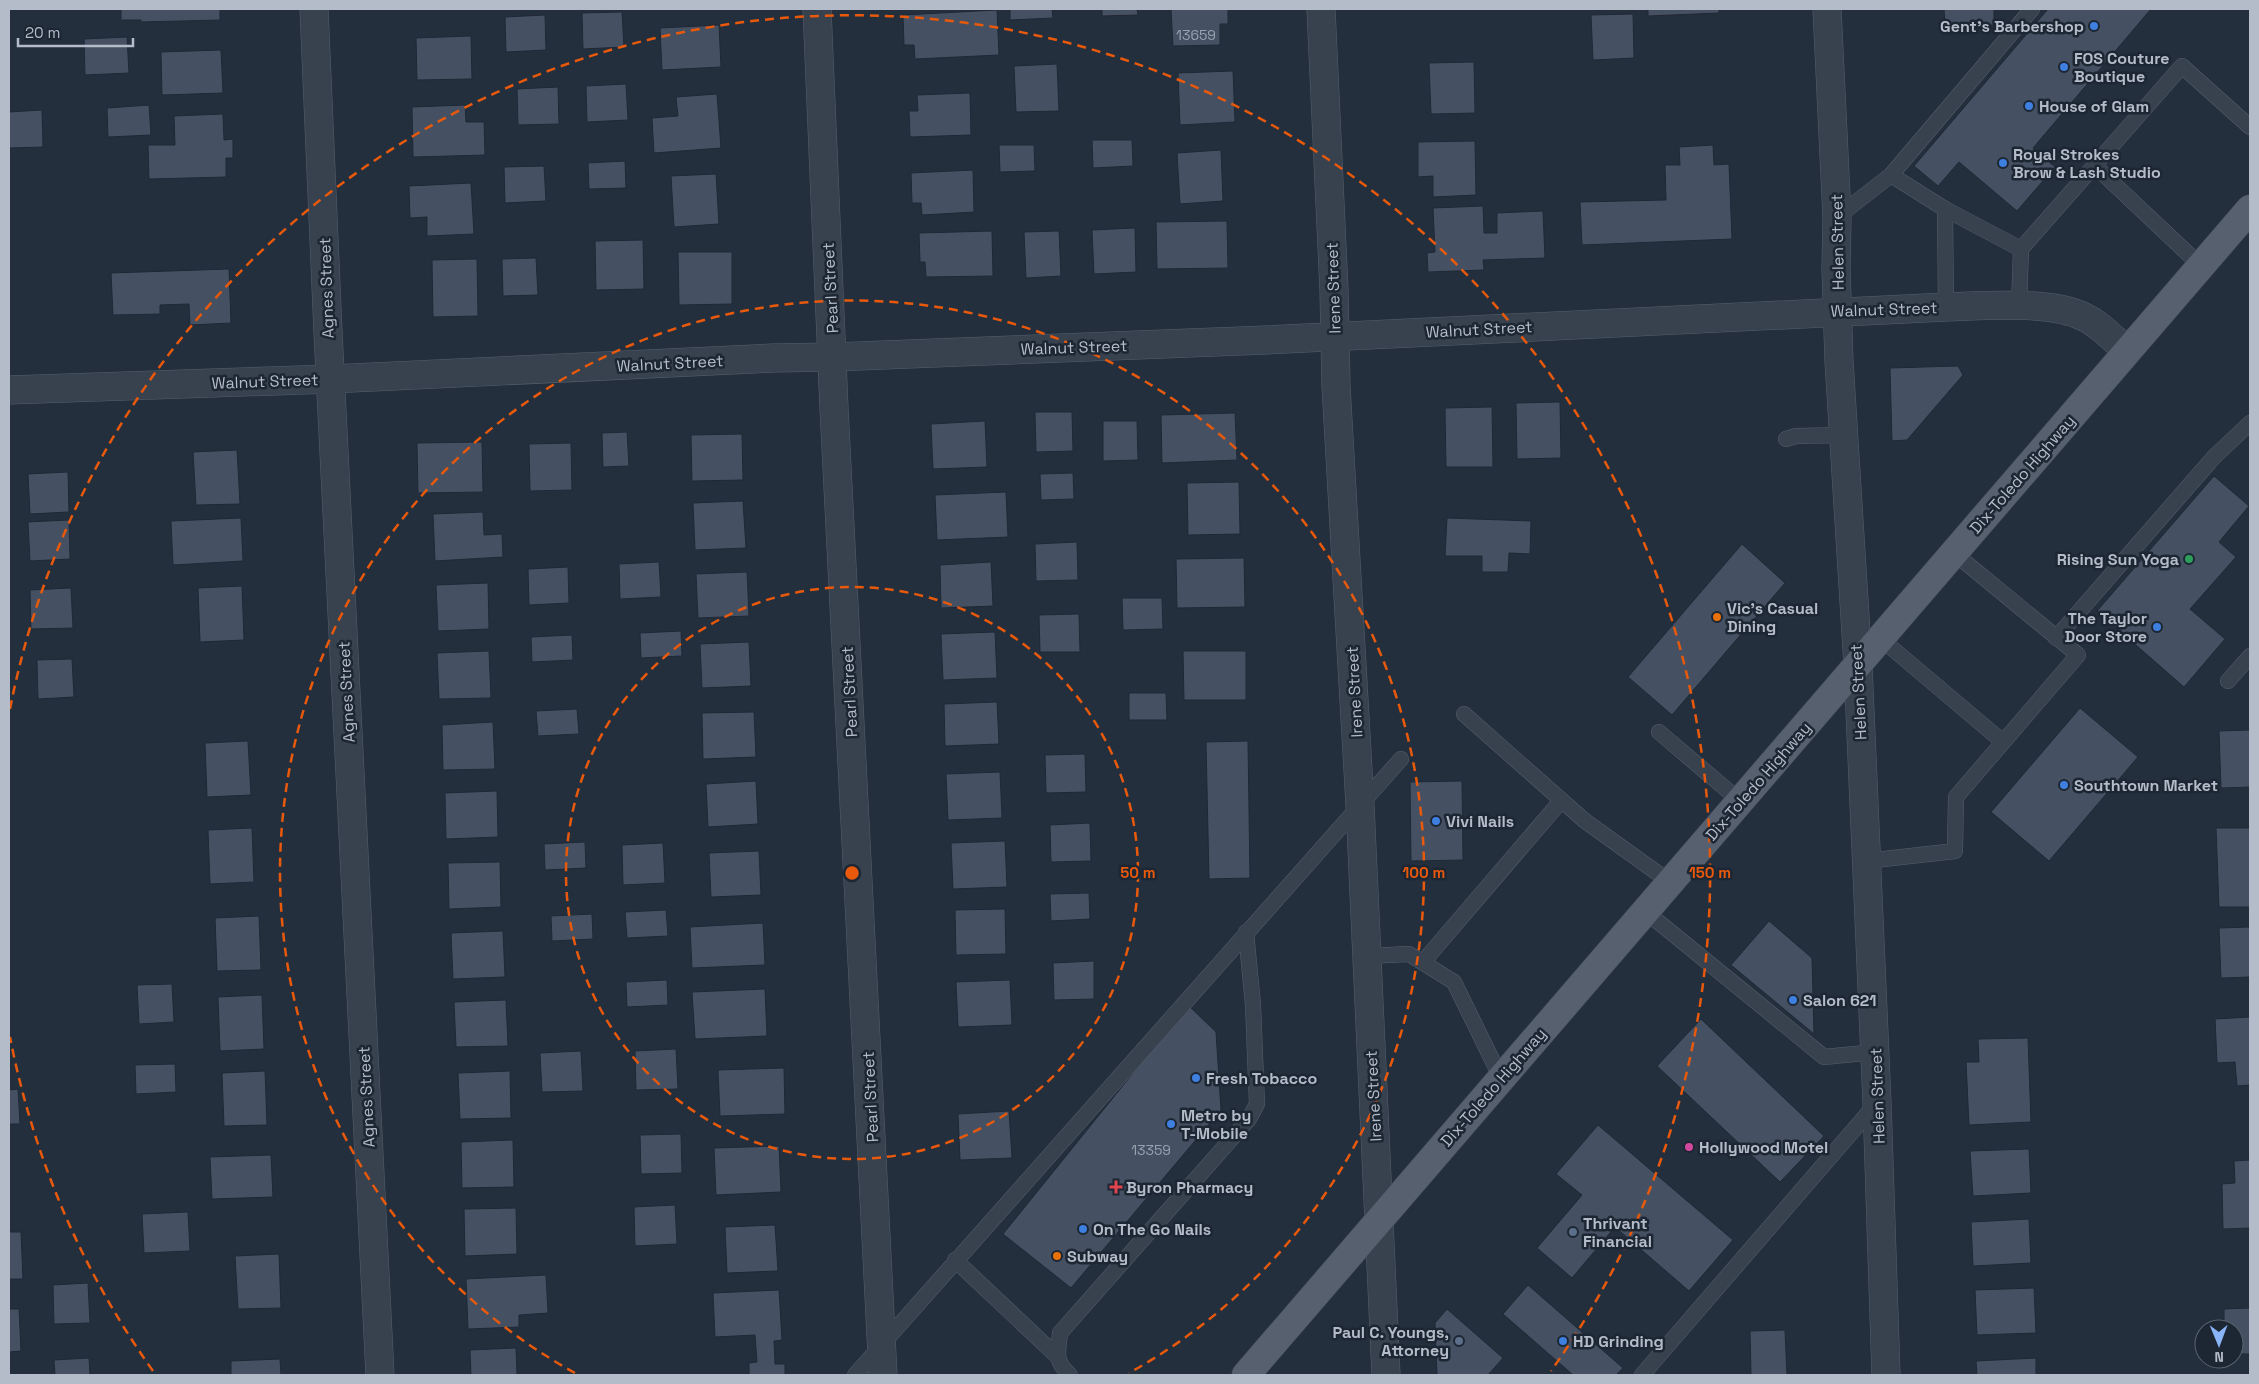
<svg xmlns="http://www.w3.org/2000/svg" width="2259" height="1384" viewBox="0 0 2259 1384" font-family="'Space Grotesk',sans-serif">
<style>
.building{fill:#455162;stroke:#1f2835}
.lines{fill:none;stroke-linecap:round;stroke-linejoin:round}
.lane-casing{stroke:#565f6c;stroke-width:16}
.street-casing{stroke:#565f6c;stroke-width:29}
.primary-casing{stroke:#414a57;stroke-width:29}
.lane{stroke:#38414e;stroke-width:15}
.street{stroke:#38414e;stroke-width:28}
.primary{stroke:#56606e;stroke-width:28}
.ring{fill:none;stroke:#e8590c;stroke-width:2.5;stroke-dasharray:9 6}
.shop-dot{fill:#3f7fe0;stroke:#1d2633;stroke-width:2}
.leisure-dot{fill:#2e9e5b;stroke:#1d2633;stroke-width:2}
.food-dot{fill:#e8710a;stroke:#1d2633;stroke-width:2}
.hotel-dot{fill:#d1479c;stroke:#1d2633;stroke-width:2}
.health-dot{fill:#e0444e;stroke:#1d2633;stroke-width:2}
.service-dot{fill:#5c6f8a;stroke:#1d2633;stroke-width:2}
.labels{text-anchor:middle;stroke-width:5;stroke-linejoin:round;paint-order:stroke}
.number-label{font-size:14px;fill:#98a1af}
.poi-label{font-size:16px;font-weight:bold;fill:#b4bcc9;stroke:#1d2633;text-anchor:start}
.street-label{font-size:16px;fill:#b4bcc9;stroke:#1d2633}
.centre{fill:#e8590c;stroke:#1d2633;stroke-width:2.5}
.ring-label{font-size:15px;text-anchor:middle;font-weight:bold;fill:#e8590c;stroke:#1d2633;stroke-width:5;stroke-linejoin:round;paint-order:stroke}
</style>
<rect width="100%" height="100%" fill="#242f3e"/>
<g class="building">
<polygon points="121,9 220,9 220,20 141,22 141,20 121,20"/>
<polygon points="1010,9 1052,9 1053,18 1010,20"/>
<polygon points="1102,9 1137,9 1138,15 1102,16"/>
<polygon points="1171,9 1228,9 1228,24 1220,24 1220,45 1173,46"/>
<polygon points="1648,9 1719,9 1719,13 1648,16"/>
<polygon points="1944,9 1994,9 1994,25 1945,27"/>
<polygon points="2048,9 2151,9 2033,148 2055,167 2017,211 1959,162 1938,186 1914,166"/>
<polygon points="997,10 999,55 915,59 914,45 904,45 903,15"/>
<polygon points="622,12 624,47 583,49 582,13"/>
<polygon points="1633,14 1634,58 1593,60 1591,15"/>
<polygon points="545,15 546,50 506,52 505,17"/>
<polygon points="719,25 721,67 662,70 660,28"/>
<polygon points="471,36 472,79 417,80 416,38"/>
<polygon points="127,37 129,73 85,75 84,39"/>
<polygon points="221,50 223,93 162,95 161,52"/>
<polygon points="1474,62 1475,113 1431,114 1429,63"/>
<polygon points="1057,64 1059,111 1016,112 1014,66"/>
<polygon points="1233,71 1235,122 1180,125 1178,73"/>
<polygon points="626,84 628,120 587,122 586,86"/>
<polygon points="558,87 559,124 518,125 517,89"/>
<polygon points="970,93 971,135 910,137 909,111 918,111 917,95"/>
<polygon points="717,94 721,148 654,153 652,118 678,116 676,97"/>
<polygon points="149,105 151,135 108,137 107,108"/>
<polygon points="465,105 466,122 484,122 485,155 413,157 412,107"/>
<polygon points="42,110 43,147 9,148 9,112"/>
<polygon points="223,114 224,140 233,139 233,158 226,158 226,177 149,179 148,145 175,145 174,116"/>
<polygon points="1092,140 1132,140 1133,166 1093,168"/>
<polygon points="1475,141 1476,195 1433,197 1433,176 1418,177 1418,142"/>
<polygon points="999,145 1034,145 1035,171 1000,172"/>
<polygon points="1713,145 1714,165 1729,164 1732,239 1582,245 1580,202 1666,200 1665,165 1680,165 1679,147"/>
<polygon points="1221,150 1223,201 1180,204 1177,153"/>
<polygon points="625,161 626,188 589,189 588,163"/>
<polygon points="544,166 546,201 505,203 504,167"/>
<polygon points="973,170 974,212 922,215 921,203 912,203 911,173"/>
<polygon points="716,174 719,224 674,227 671,176"/>
<polygon points="471,183 474,234 427,236 427,217 410,218 409,186"/>
<polygon points="1483,206 1484,233 1497,233 1497,213 1543,211 1545,258 1483,260 1484,270 1428,272 1427,253 1435,252 1433,208"/>
<polygon points="1227,221 1228,268 1157,269 1156,222"/>
<polygon points="1135,228 1136,272 1094,274 1092,230"/>
<polygon points="992,231 993,276 926,277 925,262 920,262 919,233"/>
<polygon points="1059,231 1061,276 1026,278 1024,232"/>
<polygon points="643,240 644,289 596,290 595,241"/>
<polygon points="678,252 732,252 732,304 679,305"/>
<polygon points="536,258 538,295 503,296 502,259"/>
<polygon points="477,259 478,316 433,317 432,260"/>
<polygon points="229,269 231,323 190,325 189,304 160,305 160,314 113,315 111,273"/>
<polygon points="1958,366 1963,375 1907,440 1892,441 1890,368"/>
<polygon points="1560,402 1561,458 1517,459 1516,403"/>
<polygon points="1492,407 1493,467 1446,467 1445,408"/>
<polygon points="1035,412 1072,412 1073,451 1036,452"/>
<polygon points="1235,413 1237,460 1162,463 1161,415"/>
<polygon points="985,421 987,467 933,469 931,424"/>
<polygon points="1103,421 1137,421 1138,460 1103,461"/>
<polygon points="627,432 629,466 603,467 602,433"/>
<polygon points="742,434 743,480 692,481 691,435"/>
<polygon points="482,442 483,492 418,493 417,443"/>
<polygon points="571,443 572,490 530,491 529,444"/>
<polygon points="237,450 240,504 196,505 193,452"/>
<polygon points="68,472 69,512 30,514 28,474"/>
<polygon points="1073,473 1074,499 1041,500 1040,474"/>
<polygon points="2214,476 2249,506 2219,542 2236,557 2190,609 2225,639 2184,687 2097,611"/>
<polygon points="1239,482 1240,534 1188,535 1187,483"/>
<polygon points="1006,492 1008,537 937,540 935,495"/>
<polygon points="743,501 746,548 695,550 693,503"/>
<polygon points="483,512 484,535 502,534 503,557 435,561 433,514"/>
<polygon points="241,518 243,561 173,565 171,521"/>
<polygon points="1447,518 1531,521 1530,554 1509,553 1508,572 1482,572 1482,556 1445,556"/>
<polygon points="69,520 70,559 30,561 28,522"/>
<polygon points="1077,542 1078,580 1036,581 1035,544"/>
<polygon points="1742,544 1785,583 1672,715 1628,677"/>
<polygon points="1244,558 1245,607 1177,608 1176,559"/>
<polygon points="659,562 661,597 620,599 619,564"/>
<polygon points="991,562 993,606 941,608 940,565"/>
<polygon points="568,567 569,603 529,605 528,569"/>
<polygon points="747,572 749,616 698,618 696,574"/>
<polygon points="488,583 489,629 438,631 436,585"/>
<polygon points="242,586 244,640 200,642 198,588"/>
<polygon points="71,588 73,628 31,629 30,590"/>
<polygon points="1122,598 1162,598 1163,629 1123,630"/>
<polygon points="1079,614 1080,652 1040,652 1039,615"/>
<polygon points="681,631 682,656 641,658 640,633"/>
<polygon points="995,632 997,678 943,680 941,634"/>
<polygon points="572,635 573,660 532,662 531,637"/>
<polygon points="749,642 751,686 702,688 700,644"/>
<polygon points="489,651 491,698 439,699 437,653"/>
<polygon points="1183,651 1246,651 1246,700 1184,700"/>
<polygon points="72,659 74,697 38,699 37,660"/>
<polygon points="1129,693 1166,693 1167,720 1129,720"/>
<polygon points="997,702 999,744 945,746 944,704"/>
<polygon points="2080,708 2138,757 2049,861 1991,812"/>
<polygon points="577,709 579,734 538,736 536,711"/>
<polygon points="754,712 756,757 703,759 702,713"/>
<polygon points="493,722 495,769 443,770 442,725"/>
<polygon points="2250,730 2250,787 2221,788 2219,731"/>
<polygon points="248,741 251,795 207,797 205,743"/>
<polygon points="1248,741 1250,878 1209,879 1206,742"/>
<polygon points="1085,754 1086,792 1046,793 1045,755"/>
<polygon points="1000,772 1002,818 948,820 946,774"/>
<polygon points="756,781 758,824 708,827 706,784"/>
<polygon points="1462,781 1463,860 1411,861 1410,782"/>
<polygon points="497,791 498,837 446,839 445,793"/>
<polygon points="1090,823 1091,861 1051,862 1050,825"/>
<polygon points="252,828 254,882 210,884 208,830"/>
<polygon points="2216,828 2250,828 2250,907 2219,907"/>
<polygon points="1005,841 1007,887 953,889 951,843"/>
<polygon points="585,842 586,868 545,870 544,844"/>
<polygon points="663,843 665,883 623,885 622,845"/>
<polygon points="759,851 761,895 711,897 709,853"/>
<polygon points="500,862 501,907 449,909 448,863"/>
<polygon points="1089,893 1090,919 1051,921 1050,894"/>
<polygon points="1005,909 1006,954 956,955 955,910"/>
<polygon points="666,910 668,936 627,938 625,912"/>
<polygon points="592,914 593,939 552,941 551,916"/>
<polygon points="259,916 261,970 217,971 215,918"/>
<polygon points="1769,921 1812,958 1814,1034 1731,965"/>
<polygon points="763,923 765,965 692,968 690,927"/>
<polygon points="2250,927 2250,977 2221,978 2219,928"/>
<polygon points="503,931 505,977 453,979 451,933"/>
<polygon points="1094,961 1094,999 1054,1000 1053,963"/>
<polygon points="667,980 668,1005 627,1007 626,982"/>
<polygon points="1010,980 1012,1025 958,1027 956,982"/>
<polygon points="172,984 174,1022 139,1024 137,985"/>
<polygon points="765,989 767,1036 695,1039 692,992"/>
<polygon points="262,995 264,1049 220,1051 218,997"/>
<polygon points="506,1000 508,1046 456,1047 454,1002"/>
<polygon points="1188,1005 1216,1032 1221,1110 1071,1288 1003,1234"/>
<polygon points="2250,1017 2250,1085 2237,1086 2235,1062 2217,1063 2215,1019"/>
<polygon points="1701,1019 1824,1136 1780,1182 1657,1066"/>
<polygon points="2028,1038 2031,1122 1969,1125 1966,1062 1979,1062 1978,1039"/>
<polygon points="676,1049 678,1089 636,1090 635,1051"/>
<polygon points="581,1051 583,1091 542,1092 540,1053"/>
<polygon points="175,1064 176,1092 136,1094 135,1065"/>
<polygon points="784,1068 785,1114 720,1116 718,1070"/>
<polygon points="265,1071 267,1125 224,1126 222,1073"/>
<polygon points="510,1071 511,1118 460,1119 458,1073"/>
<polygon points="18,1089 20,1124 9,1124 9,1090"/>
<polygon points="1009,1111 1012,1158 960,1160 958,1114"/>
<polygon points="1598,1125 1733,1240 1689,1291 1615,1227 1572,1278 1537,1248 1582,1195 1556,1174"/>
<polygon points="681,1134 682,1173 641,1174 640,1135"/>
<polygon points="513,1140 514,1187 462,1188 461,1142"/>
<polygon points="779,1146 781,1192 716,1195 714,1148"/>
<polygon points="2029,1149 2031,1193 1973,1196 1970,1151"/>
<polygon points="271,1155 273,1197 212,1199 210,1157"/>
<polygon points="2250,1160 2250,1228 2223,1229 2222,1184 2235,1183 2234,1161"/>
<polygon points="675,1205 677,1244 635,1246 634,1207"/>
<polygon points="516,1208 517,1254 465,1256 464,1209"/>
<polygon points="188,1212 190,1251 144,1253 142,1214"/>
<polygon points="2029,1219 2031,1263 1973,1266 1971,1222"/>
<polygon points="775,1225 778,1271 727,1273 725,1227"/>
<polygon points="9,1232 21,1232 23,1279 9,1279"/>
<polygon points="279,1254 281,1308 238,1309 235,1256"/>
<polygon points="546,1275 548,1313 519,1315 519,1327 468,1329 466,1279"/>
<polygon points="88,1283 90,1323 54,1324 53,1285"/>
<polygon points="1528,1285 1623,1368 1616,1375 1573,1375 1503,1314"/>
<polygon points="2034,1288 2036,1333 1977,1335 1975,1290"/>
<polygon points="779,1290 782,1340 774,1341 775,1364 785,1364 785,1375 749,1375 749,1363 757,1362 755,1335 715,1337 713,1293"/>
<polygon points="2250,1308 2250,1354 2234,1354 2234,1329 2224,1329 2224,1309"/>
<polygon points="9,1309 19,1309 21,1351 9,1352"/>
<polygon points="1447,1309 1503,1358 1488,1375 1437,1375 1435,1323"/>
<polygon points="1785,1330 1787,1375 1751,1375 1750,1331"/>
<polygon points="516,1348 517,1375 471,1375 470,1350"/>
<polygon points="89,1358 90,1375 55,1375 54,1360"/>
<polygon points="2036,1358 2036,1375 1977,1375 1976,1361"/>
<polygon points="280,1359 281,1375 231,1375 231,1361"/>
</g>
<g class="lines">
<defs>
<g id="lane">
<polyline points="2095,166 2201,266"/>
<polyline points="1891,175 1945,209 2021,249 2182,66 2250,127"/>
<polyline points="1945,209 1946,307"/>
<polyline points="1837,217 1891,175 2032,9"/>
<polyline points="2019,306 2021,249"/>
<polyline points="1786,439 1796,436 1844,435"/>
<polyline points="1880,638 2003,742"/>
<polyline points="2056,638 2214,457 2250,423"/>
<polyline points="2228,681 2250,656"/>
<polyline points="1464,714 1585,821 1670,882"/>
<polyline points="1659,732 1740,801"/>
<polyline points="1866,861 1955,851 1956,797 2078,655 1954,553"/>
<polyline points="1645,911 1824,1057 1875,1052"/>
<polyline points="1367,956 1409,954 1454,982 1501,1078"/>
<polyline points="1423,962 1561,801"/>
<polyline points="955,1260 1058,1357"/>
<polyline points="855,1375 1401,759"/>
<path d="M1070 1375C1054 1361 1058 1353 1060 1333L1249 1119 1257 1104 1253 1005 1246 932"/>
<polyline points="1642,1375 1876,1104"/>
</g>
<g id="street">
<polyline points="314,9 328,332 380,1375"/>
<polyline points="817,9 834,408 883,1375"/>
<polyline points="1321,9 1334,290 1336,386 1360,805 1386,1375"/>
<polyline points="1827,9 1837,217 1836,269 1839,361 1858,665 1877,1103 1886,1375"/>
<path d="M9 390 331 379 774 358 833 357 1266 340 1946 307C1983 306 2051 300 2084 317 2100 324 2114 340 2127 351"/>
</g>
<polyline id="primary" points="1246,1375 2250,209"/>
</defs>
<use href="#lane" class="lane-casing"/>
<use href="#street" class="street-casing"/>
<use href="#primary" class="primary-casing"/>
<use href="#lane" class="lane"/>
<use href="#street" class="street"/>
<use href="#primary" class="primary"/>
</g>
<g class="ring">
<circle cx="852" cy="873" r="286"/>
<path d="M575 1373A572 572 0 1 1 1129 1373"/>
<path d="M153 1371A858 858 0 0 1 10 1037M10 709A858 858 0 1 1 1551 1371"/>
</g>
<g class="shop-dot">
<circle cx="2094" cy="26" r="5"/>
<circle cx="2064" cy="67" r="5"/>
<circle cx="2029" cy="106" r="5"/>
<circle cx="2003" cy="163" r="5"/>
<circle cx="2157" cy="627" r="5"/>
<circle cx="2064" cy="785" r="5"/>
<circle cx="1436" cy="821" r="5"/>
<circle cx="1793" cy="1000" r="5"/>
<circle cx="1196" cy="1078" r="5"/>
<circle cx="1171" cy="1124" r="5"/>
<circle cx="1083" cy="1229" r="5"/>
<circle cx="1563" cy="1341" r="5"/>
</g>
<circle class="leisure-dot" cx="2189" cy="559" r="5"/>
<g class="food-dot">
<circle cx="1717" cy="617" r="5"/>
<circle cx="1057" cy="1256" r="5"/>
</g>
<circle class="hotel-dot" cx="1689" cy="1147" r="5"/>
<path class="health-dot" d="M1113.5 1179.5h5v5h5v5h-5v5h-5v-5h-5v-5h5z"/>
<g class="service-dot">
<circle cx="1573" cy="1232" r="5"/>
<circle cx="1459" cy="1341" r="5"/>
</g>
<g class="labels">
<g class="number-label">
<text x="1196" y="40">13659</text>
<text x="1151" y="1155">13359</text>
</g>
<g class="poi-label">
<text x="2084" y="32" text-anchor="end">Gent's Barbershop</text>
<text x="2074" y="64">FOS Couture<tspan x="2074" dy="18">Boutique</tspan></text>
<text x="2039" y="112">House of Glam</text>
<text x="2013" y="160">Royal Strokes<tspan x="2013" dy="18">Brow &amp; Lash Studio</tspan></text>
<text x="2179" y="565" text-anchor="end">Rising Sun Yoga</text>
<text x="1727" y="614">Vic’s Casual<tspan x="1727" dy="18">Dining</tspan></text>
<text x="2147" y="624" text-anchor="end">The Taylor<tspan x="2147" dy="18">Door Store</tspan></text>
<text x="2074" y="791">Southtown Market</text>
<text x="1446" y="827">Vivi Nails</text>
<text x="1803" y="1006">Salon 621</text>
<text x="1206" y="1084">Fresh Tobacco</text>
<text x="1181" y="1121">Metro by<tspan x="1181" dy="18">T-Mobile</tspan></text>
<text x="1699" y="1153">Hollywood Motel</text>
<text x="1126" y="1193">Byron Pharmacy</text>
<text x="1583" y="1229">Thrivant<tspan x="1583" dy="18">Financial</tspan></text>
<text x="1093" y="1235">On The Go Nails</text>
<text x="1067" y="1262">Subway</text>
<text x="1449" y="1338" text-anchor="end">Paul C. Youngs,<tspan x="1449" dy="18">Attorney</tspan></text>
<text x="1573" y="1347">HD Grinding</text>
</g>
<g class="street-label">
<text transform="translate(1837 242) rotate(-91)" y="6">Helen Street</text>
<text transform="translate(326 288) rotate(-92)" y="6">Agnes Street</text>
<text transform="translate(830 288) rotate(-93)" y="6">Pearl Street</text>
<text transform="translate(1333 288) rotate(-92)" y="6">Irene Street</text>
<text transform="translate(1884 309) rotate(-2)" y="6">Walnut Street</text>
<text transform="translate(1479 329) rotate(-3)" y="6">Walnut Street</text>
<text transform="translate(1074 347) rotate(-2)" y="6">Walnut Street</text>
<text transform="translate(670 363) rotate(-3)" y="6">Walnut Street</text>
<text transform="translate(265 381) rotate(-2)" y="6">Walnut Street</text>
<text transform="translate(2022 474) rotate(-49)" y="6">Dix-Toledo Highway</text>
<text transform="translate(346 692) rotate(-93)" y="6">Agnes Street</text>
<text transform="translate(849 692) rotate(-93)" y="6">Pearl Street</text>
<text transform="translate(1354 692) rotate(-93)" y="6">Irene Street</text>
<text transform="translate(1858 692) rotate(-93)" y="6">Helen Street</text>
<text transform="translate(1758 781) rotate(-49)" y="6">Dix-Toledo Highway</text>
<text transform="translate(1493 1087) rotate(-49)" y="6">Dix-Toledo Highway</text>
<text transform="translate(1373 1096) rotate(-93)" y="6">Irene Street</text>
<text transform="translate(1877 1096) rotate(-92)" y="6">Helen Street</text>
<text transform="translate(366 1097) rotate(-93)" y="6">Agnes Street</text>
<text transform="translate(870 1097) rotate(-93)" y="6">Pearl Street</text>
</g>
</g>
<circle cx="852" cy="873" r="8" class="centre"/>
<g class="ring-label">
<text x="1138" y="878">50 m</text>
<text x="1424" y="878">100 m</text>
<text x="1710" y="878">150 m</text>
</g>
<rect width="2259" height="1384" fill="none" stroke="#b4bcc9" stroke-width="20"/>
<g transform="translate(2219 1344) rotate(179)"><circle r="24" fill="#1d2633" stroke="#59626f"/>
<path d="M0-4L9 19L0 12L-9 19Z" fill="#8ab4f8"/>
<text y="-8" font-size="14" font-weight="bold" text-anchor="middle" fill="#b4bcc9">N</text>
</g>
<path d="M18 38v8h115v-8" fill="none" stroke="#b4bcc9" stroke-width="2.5"/>
<text x="25" y="38" font-size="15" fill="#b4bcc9" stroke="#1d2633" stroke-width="4" paint-order="stroke">20 m</text>
</svg>
